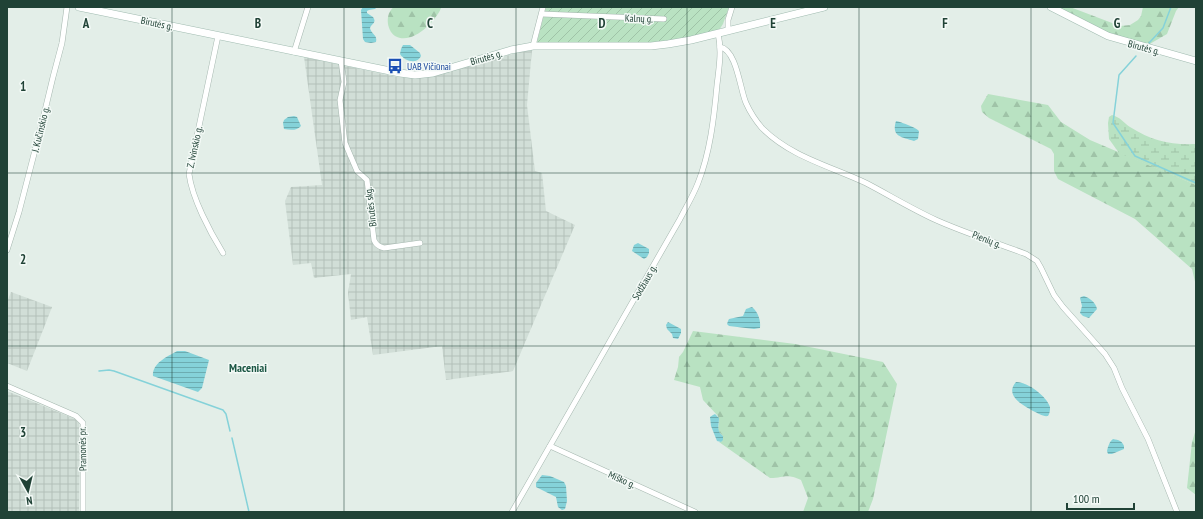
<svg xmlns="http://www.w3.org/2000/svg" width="1203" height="519" viewBox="0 0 1203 519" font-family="'PT Sans Narrow',sans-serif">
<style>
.industrial{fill:url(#industrial-grid)}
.forest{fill:url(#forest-firs)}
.wetland{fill:url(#wetland-marsh)}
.garden{fill:url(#garden-furrows)}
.water{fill:url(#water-rules)}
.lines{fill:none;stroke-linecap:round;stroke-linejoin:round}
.stream{stroke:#85d2d9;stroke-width:1.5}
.street-casing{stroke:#a5b7af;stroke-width:6}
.secondary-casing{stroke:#a0bbb0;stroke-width:8}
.street{stroke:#fff;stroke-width:5}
.secondary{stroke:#fff;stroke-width:7}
.grid{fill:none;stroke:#204236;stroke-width:1;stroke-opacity:0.55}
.labels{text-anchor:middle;stroke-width:3;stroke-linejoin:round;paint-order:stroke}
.street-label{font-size:10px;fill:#204236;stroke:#f4faf7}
.transit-label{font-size:10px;fill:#164399;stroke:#f4faf7;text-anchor:start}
.quarter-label{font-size:12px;font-weight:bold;fill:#1a5643;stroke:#f4faf7}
.grid-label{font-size:13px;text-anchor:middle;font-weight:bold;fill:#204236;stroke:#f4faf7;stroke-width:3;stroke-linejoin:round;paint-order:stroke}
</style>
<defs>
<pattern id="industrial-grid" width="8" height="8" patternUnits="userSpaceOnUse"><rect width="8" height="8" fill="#d1ded7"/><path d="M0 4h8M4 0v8" fill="none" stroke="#b3c0b9"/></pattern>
<pattern id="forest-firs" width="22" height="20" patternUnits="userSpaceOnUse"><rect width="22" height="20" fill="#b9e2c2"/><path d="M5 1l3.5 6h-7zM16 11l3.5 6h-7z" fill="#9fc3a7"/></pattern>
<pattern id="wetland-marsh" width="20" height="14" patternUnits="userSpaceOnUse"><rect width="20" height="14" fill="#b9e2c2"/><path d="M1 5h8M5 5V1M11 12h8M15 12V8" fill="none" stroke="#9fc3a7"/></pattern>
<pattern id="garden-furrows" width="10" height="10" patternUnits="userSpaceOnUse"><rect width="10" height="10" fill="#b9e2c2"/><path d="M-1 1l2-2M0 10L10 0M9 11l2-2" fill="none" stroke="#9fc3a7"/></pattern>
<pattern id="water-rules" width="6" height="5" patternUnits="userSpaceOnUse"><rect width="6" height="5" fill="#85d2d9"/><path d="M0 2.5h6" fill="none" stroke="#6cacb1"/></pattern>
</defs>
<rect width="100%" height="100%" fill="#e3eee8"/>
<g class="industrial">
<polygon points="532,50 527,105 535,171 542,173 546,211 575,225 513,371 446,380 442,346 373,355 367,317 351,320 348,293 351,274 314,278 311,263 293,265 285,201 291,187 322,185 304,57 397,77 420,78 524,51"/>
<polygon points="11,292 52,307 27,371 7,363 7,302"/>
<polygon points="7,391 75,419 79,423 80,431 79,512 7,512"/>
</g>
<g class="forest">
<path d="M394 7H441V8C436 21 412 46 395 36 386 30 385 13 394 7Z"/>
<polygon points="1056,7 1070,7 1120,26 1130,25 1138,20 1141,16 1143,7 1179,7 1176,11 1167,34 1148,45 1116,36 1101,30"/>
<polygon points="988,94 1048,105 1061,122 1090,140 1196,185 1196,286 1192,269 1135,219 1058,179 1054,171 1054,154 1051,149 989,118 982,112 981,106"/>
<path d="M693 331 795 344 883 362 897 384 873 499 868 512H803L808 498 801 480C786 473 785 478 770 478L719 442H721L723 436 719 432 718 430 719 422 718 416 703 400 700 387 674 380 678 367 679 357 683 352Z"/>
<polygon points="1196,429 1196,495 1187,488 1192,442"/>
</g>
<path class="wetland" d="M1112 115C1120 117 1124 123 1130 127 1152 141 1170 145 1196 144V185L1119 153 1109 139 1108 123 1109 117Z"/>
<polygon class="garden" points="546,7 729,7 723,24 719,30 683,39 655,42 537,42"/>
<g class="water">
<path d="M363 7H377L375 9 369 10 367 11V13L373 17C377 23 372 23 370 28 371 34 378 35 376 42L371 43 365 42 363 39 361 10Z"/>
<path d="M403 45H410L420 53 421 56C417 65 404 61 400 54L401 49Z"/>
<path d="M294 116 297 117 301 126C297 131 290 130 284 129L283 123 284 120 288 117Z"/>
<path d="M896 121C901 122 917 128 919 131L918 139 914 141C902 137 891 137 896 121Z"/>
<polygon points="638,243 649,249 649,253 647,257 644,259 632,251 634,245"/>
<path d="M1084 296C1090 298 1096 303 1097 309L1089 318 1083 316 1080 313 1082 306 1080 298 1081 297Z"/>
<path d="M752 307C758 312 761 320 760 328L754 329 729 326 727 324 728 321 729 319 743 316 746 309Z"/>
<polygon points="668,322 681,329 681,333 678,339 673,338 672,334 667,329 666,325"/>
<path d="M177 351H185L209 360 202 388 198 392 153 376C152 363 167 357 177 351Z"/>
<path d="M1016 382C1026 381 1047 396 1050 407 1050 410 1050 413 1048 416 1043 417 1038 413 1033 411 1023 405 1004 396 1016 382Z"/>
<path d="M715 414 719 418C719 426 716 431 723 436V440L721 442 717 441 711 426 710 417 713 415Z"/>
<path d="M1113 439C1119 440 1122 441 1124 446V449L1112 454H1108L1107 451C1108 447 1109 442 1113 439Z"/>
<polygon points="542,475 550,476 564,482 566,486 567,501 565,509 562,510 558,507 556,497 536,487 536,483"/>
</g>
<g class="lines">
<g class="stream">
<polyline points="1149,43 1163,28 1171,7"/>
<polyline points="1136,56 1119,75 1113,123 1135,156 1196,183"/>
<polyline points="99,371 109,370 114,371 223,410 226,414 230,431"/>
<polyline points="232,438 249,512"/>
</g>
<defs>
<g id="street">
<polyline points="542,14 664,19"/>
<polyline points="728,31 728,20 732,7"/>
<path d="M218 36 189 174C192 198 210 232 223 253"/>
<polyline points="533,46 535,38 543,7"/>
<path d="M720 47C737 50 740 90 746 103 750 112 756 121 762 128 791 157 830 166 866 183 889 195 912 209 936 220 965 233 997 243 1026 254L1037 261 1041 268 1054 295 1063 307 1105 354 1114 368 1122 388 1148 439 1177 512"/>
<polyline points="294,52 308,7"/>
<path d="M341 61 344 82 340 100 345 143 357 171 367 180 374 240C376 245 379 247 384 248L420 243"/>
<polyline points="7,250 19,212 41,127 53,77 62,43 67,7"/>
<polyline points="7,386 76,416 83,423 83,512"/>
<polyline points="550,446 695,512"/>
<path d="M512 512 680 219C686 207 693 196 698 183 710 153 714 118 717 85 719 68 722 51 718 33"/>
</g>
<g id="secondary">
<polyline points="79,7 400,73 415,75 433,73 511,50 533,46 651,46 668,44 691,40 824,7"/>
<polyline points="1051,7 1108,36 1196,61"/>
</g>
</defs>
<use href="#street" class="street-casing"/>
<use href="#secondary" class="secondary-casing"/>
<use href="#street" class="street"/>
<use href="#secondary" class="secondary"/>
</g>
<path class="grid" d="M172 7V512M344 7V512M516 7V512M687 7V512M859 7V512M1031 7V512M7 173H1196M7 346H1196"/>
<defs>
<symbol id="bus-bare" viewBox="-9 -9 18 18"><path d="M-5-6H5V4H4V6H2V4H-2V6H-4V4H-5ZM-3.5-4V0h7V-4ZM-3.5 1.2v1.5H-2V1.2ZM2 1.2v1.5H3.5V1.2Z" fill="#1a4fb4" stroke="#f4faf7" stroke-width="2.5" paint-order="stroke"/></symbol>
</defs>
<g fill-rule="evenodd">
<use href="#bus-bare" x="384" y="55" width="22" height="22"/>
</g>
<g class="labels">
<g class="street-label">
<text transform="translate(639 18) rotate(2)" y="4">Kalnų g.</text>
<text transform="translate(157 23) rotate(12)" y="4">Birutės g.</text>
<text transform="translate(1144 47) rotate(15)" y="4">Birutės g.</text>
<text transform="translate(486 57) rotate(-16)" y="4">Birutės g.</text>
<text transform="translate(40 129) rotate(-76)" y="4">J. Kučinskio g.</text>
<text transform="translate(194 147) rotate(-78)" y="4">Z. Ivinskio g.</text>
<text transform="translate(370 207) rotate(-97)" y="4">Birutės skg.</text>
<text transform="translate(987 239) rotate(21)" y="4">Pienių g.</text>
<text transform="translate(644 282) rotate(-60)" y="4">Sodžiaus g.</text>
<text transform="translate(82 449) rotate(-91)" y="4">Pramonės pr.</text>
<text transform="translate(622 479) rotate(24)" y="4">Miško g.</text>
</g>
<g class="transit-label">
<text x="407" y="70">UAB Vičiūnai</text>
</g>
<g class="quarter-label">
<text x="248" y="372">Maceniai</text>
</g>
</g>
<g class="grid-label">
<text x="86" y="28">A</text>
<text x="258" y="28">B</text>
<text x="430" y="28">C</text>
<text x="602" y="28">D</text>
<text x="773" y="28">E</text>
<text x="945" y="28">F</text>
<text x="1117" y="28">G</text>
<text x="23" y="91">1</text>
<text x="23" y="264">2</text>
<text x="23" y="437">3</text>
</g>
<rect width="1203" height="519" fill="none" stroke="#204236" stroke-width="16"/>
<g transform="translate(28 491) rotate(172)" stroke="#f4faf7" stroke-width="3" paint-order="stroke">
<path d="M0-3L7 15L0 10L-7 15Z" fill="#204236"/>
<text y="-6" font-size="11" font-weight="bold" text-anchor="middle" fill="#204236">N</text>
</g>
<path d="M1067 503v6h67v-6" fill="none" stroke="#204236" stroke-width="2"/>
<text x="1073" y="503" font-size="12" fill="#204236" stroke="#f4faf7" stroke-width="3" paint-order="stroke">100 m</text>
</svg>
